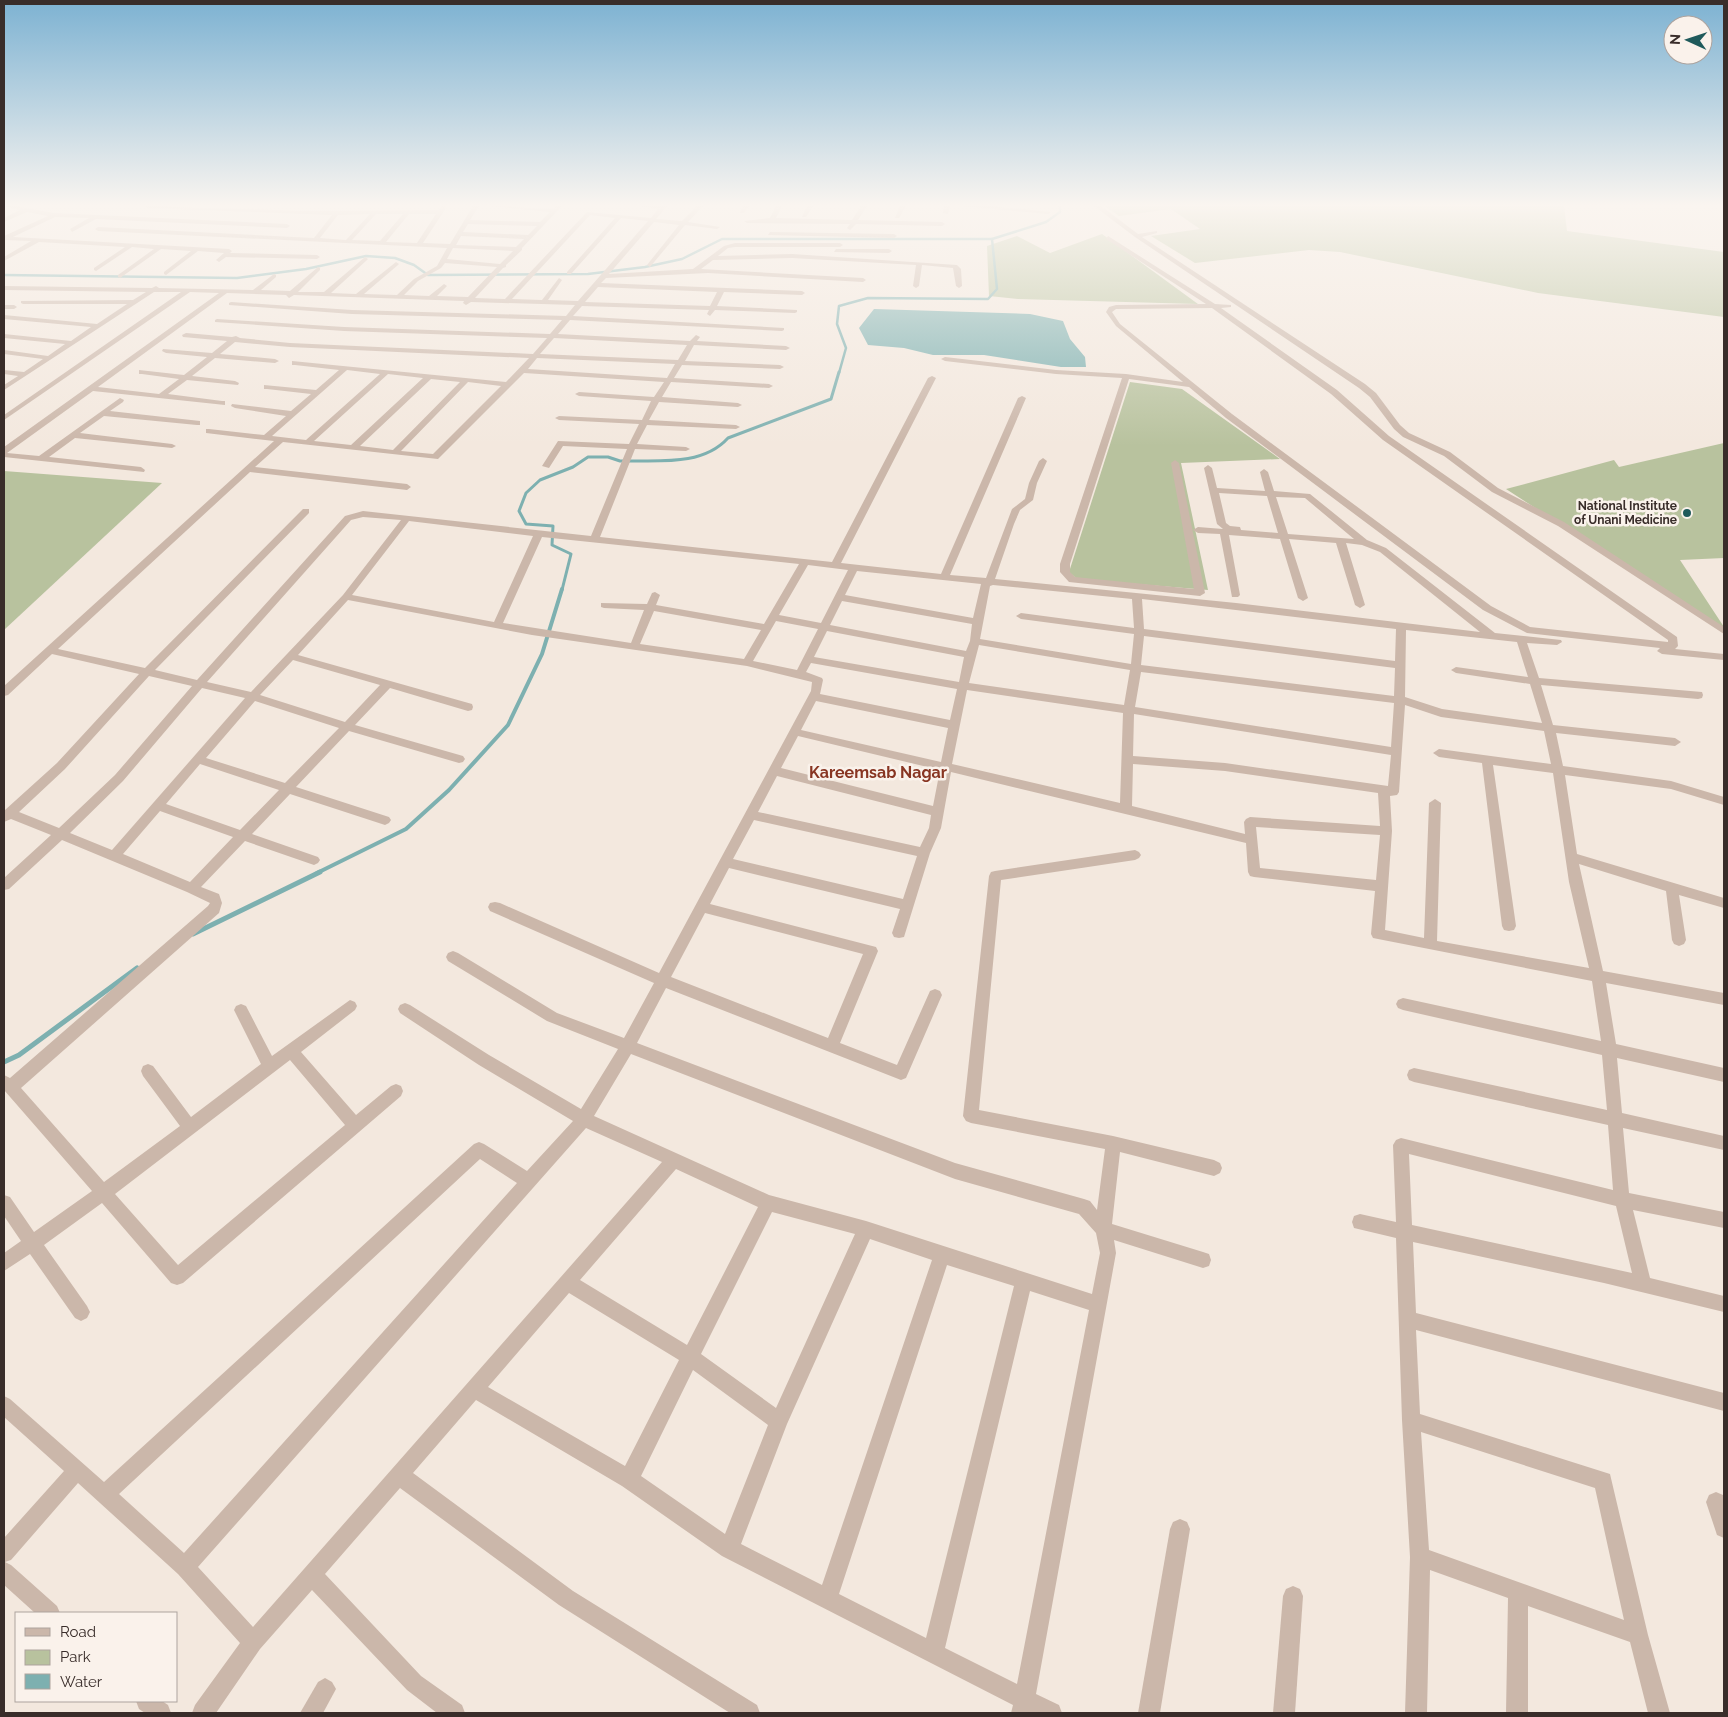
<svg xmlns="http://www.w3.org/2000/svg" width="1728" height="1717" viewBox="0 0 1728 1717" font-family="Raleway,sans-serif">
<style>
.green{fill:#b8c29e}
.water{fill:#7db0b0}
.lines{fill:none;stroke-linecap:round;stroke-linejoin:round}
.stream-far3{stroke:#7db0b0;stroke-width:2.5}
.stream-far2{stroke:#7db0b0;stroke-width:3}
.stream-far1{stroke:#7db0b0;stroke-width:4}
.stream{stroke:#7db0b0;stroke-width:5}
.minor{fill:#cbb7aa;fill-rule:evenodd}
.poi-dot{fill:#1f5a5b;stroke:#faf2eb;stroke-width:2}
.labels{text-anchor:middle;stroke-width:5;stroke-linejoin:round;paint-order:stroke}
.far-poi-label{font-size:12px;font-weight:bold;fill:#392d2a;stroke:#faf2eb;text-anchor:end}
.neighbourhood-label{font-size:16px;font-weight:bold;fill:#883522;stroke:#faf2eb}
</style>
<rect width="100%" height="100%" fill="#f3e8de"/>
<g class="green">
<polygon points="1105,206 1564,206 1567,231 1724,252 1724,317 1538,293 1340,252 1309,250 1195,263 1151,236 1200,229 1171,209 1119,216"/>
<polygon points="1102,234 1198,304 1018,299 989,296 987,246 1017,236 1050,253"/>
<polygon points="1130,382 1182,389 1280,459 1181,463 1208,590 1077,579 1069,572"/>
<polygon points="1724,443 1724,558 1680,560 1724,627 1724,630 1506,489 1614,460 1619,467"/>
<polygon points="4,471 162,483 4,630"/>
</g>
<polygon class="water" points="874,309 1030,314 1063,321 1070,339 1085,357 1086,367 1061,367 984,355 933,355 904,348 868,345 859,328"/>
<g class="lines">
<g class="stream-far3">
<polyline points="4,275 237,278 306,269 366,256 395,258 414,265 428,275 588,274 645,267 682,259 722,239 992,239 1046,222 1060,212 1060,206"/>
<polyline points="839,373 846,348 837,324 839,306 868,298 988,299 997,289 992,239"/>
</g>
<path class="stream-far2" d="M562 590 571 554 552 545 553 526 526 524 519 511 526 493 540 480 573 467 588 457H608L620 461C656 460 702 467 728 438L831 399 839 372"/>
<polyline class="stream-far1" points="317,873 406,829 449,790 508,725 542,654 562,589"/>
<g class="stream">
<polyline points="193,934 320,872"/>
<polyline points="4,1062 19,1055 137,968"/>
</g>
<g class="minor">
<polygon points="4,206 15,206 54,213 287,224 290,226 287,228 96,219 72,232 70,229 89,218 55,217 13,237 229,249 232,251 230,253 317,255 320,257 317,259 226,257 219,262 216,260 224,253 198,251 166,275 164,274 164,272 191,251 161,249 120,278 118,277 118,275 154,249 132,247 96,271 94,270 94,268 125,247 39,242 4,261 4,257 31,241 4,240 4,236 48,216 27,212 4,222 4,218 20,210"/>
<path d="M144 206 308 211 439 210 443 206 446 208 423 243 450 244 473 206H479L470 220 540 222 550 212 490 206 553 209 556 206H562L522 248V250L506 265V267L503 268 475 298 505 299 587 212 651 218 658 209 641 206H667L656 219 682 221 697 206H703L688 222 720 227 717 229 685 225 650 267 647 265 679 225 654 222 609 274 693 269 724 246 735 243H840L843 245 840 247H735L728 248 718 256 792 254 957 265 961 269 962 286 959 288 956 286 953 268 922 265 919 286 916 288 913 286 916 265 792 258 713 260 701 269 863 278 866 280 863 282 708 273 606 278 601 283 802 291 805 293 802 295 724 292 717 306 797 310V312L795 313 715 310 710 316 707 314 709 310 582 306 573 316 784 328V330L782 331 570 320 558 334 690 341 696 335 700 337 697 341 786 346 790 348 786 350 694 345 685 361 780 365 784 367 780 369 682 365 674 378 769 384 773 386 769 388 671 382 662 397 738 403 742 405 738 407 659 402 649 420 736 425 740 427 736 429 647 425 637 444 686 447 690 449 686 451 635 449 600 537 832 562 928 378 932 376 936 378 841 563 941 574 1018 398 1022 396 1026 398 950 575 986 578 1012 509 1025 499 1029 483 1039 461 1043 458 1047 461 1037 483 1033 500 1020 510 1014 524 995 579 1236 603 1480 632 1380 552 1362 545 1346 543 1365 605 1360 608 1355 605 1336 543 1289 539 1308 598 1303 601 1298 598 1280 539 1229 535 1240 595 1238 597H1232L1220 534 1198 533 1193 530 1198 527 1223 529 1217 524 1204 468 1208 465 1212 468 1217 488 1265 491 1260 472 1264 469 1268 472 1274 491 1310 494 1367 540 1386 548 1495 633 1561 640 1562 642 1557 645 1527 643 1539 678 1702 692 1703 695 1702 698 1698 699 1541 685 1553 725 1675 738 1681 742 1675 746 1556 733 1563 766 1671 781 1724 797V805L1671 789 1565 775 1577 854 1724 898V908L1679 895 1686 940 1684 944 1679 946 1674 944 1672 940 1666 891 1579 864 1603 971 1724 993V1005L1606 983 1616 1044 1724 1068V1082L1617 1058 1622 1113 1724 1136V1150L1623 1128 1629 1193 1724 1212V1228L1633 1210 1650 1278 1724 1296V1312L1604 1283 1413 1242 1416 1313 1724 1393V1411L1416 1330 1420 1414 1610 1474 1648 1635 1670 1713H1648L1630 1642 1528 1606V1713H1506L1508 1598 1430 1570 1427 1713H1405L1410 1557 1402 1420 1396 1238 1354 1228 1352 1222 1354 1216 1360 1214 1396 1222 1393 1145 1396 1140 1401 1138 1613 1190 1608 1125 1414 1082 1409 1080 1407 1075 1409 1070 1414 1068 1607 1110 1602 1055 1403 1010 1398 1008 1396 1004 1398 1000 1403 998 1601 1041 1592 981 1378 939 1373 938 1371 934 1375 891 1254 877 1250 876 1248 872 1246 843 951 772 941 828 930 853 904 937 899 938 894 937 892 933 900 909 729 868 710 904 876 947 878 951 840 1043 897 1065 930 991 935 989 940 991 942 995 906 1078 901 1080 666 988 637 1043 955 1163 1084 1199 1090 1201 1097 1210 1105 1149 971 1123 966 1121 963 1116 989 876 991 872 995 871 1135 850 1139 852 1141 855 1139 858 1135 860 1001 880 979 1110 1113 1136 1214 1160 1220 1163 1222 1168 1220 1173 1214 1176 1120 1152 1112 1224 1203 1252 1209 1254 1211 1260 1209 1266 1203 1268 1114 1240 1116 1253 1036 1694 1059 1705 1062 1713H1011L1013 1705 722 1556 622 1486 476 1400 413 1473 573 1591 757 1705 760 1713H730L559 1605 400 1488 325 1574 421 1676 462 1705 465 1713H437L407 1690 312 1590 260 1649 216 1713H192L195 1705 240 1643 178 1574 78 1483 11 1560 5 1562 11 1565 57 1606 60 1613H35L4 1585V1538L64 1471 4 1417V1396L10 1399 104 1482 474 1144 479 1142 484 1144 527 1171 573 1121 479 1065 400 1013 398 1009 400 1005 405 1003 410 1005 489 1055 581 1109 618 1049 547 1021 448 961 446 957 448 953 453 951 458 953 557 1013 624 1038 654 983 490 911 488 907 490 903 495 902 500 903 659 973 811 691 812 682 747 666 532 635 348 600 298 655 472 704 473 707 472 710 468 711 390 688 355 725 463 756 465 759 463 762 459 763 349 731 296 787 389 817 391 820 389 823 385 825 290 794 252 834 318 857 320 860 318 863 314 865 245 841 201 887 219 894 222 903 219 913 21 1088 104 1182 180 1126 143 1076 141 1071 143 1066 148 1064 153 1066 191 1117 261 1064 234 1010 236 1006 241 1004 246 1006 272 1056 350 1000 355 1002 357 1006 355 1010 301 1052 356 1115 391 1086 396 1084 401 1086 403 1091 401 1096 183 1283 177 1285 171 1283 102 1203 44 1245 87 1306 90 1312 87 1318 81 1321 75 1318 30 1254 4 1271V1253L21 1241 4 1216V1195L10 1197 34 1232 92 1191 4 1090V1075L10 1078 208 906 210 903 187 892 62 840 9 889 4 890V878L51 835 11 819 4 822 5 810 57 763 139 674 52 654 8 695 4 696V686L274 441 206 433V429H209L264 435 286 416 235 408 231 406 232 404 291 411 311 394 267 389H264V385L316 390 339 370 295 365H292V361L506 382 529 358 290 347 235 342 220 354 275 359 279 361 275 363 215 358 192 376 235 381 239 383 238 385 187 380 168 394 222 401H225V405L93 391 7 453 39 456 120 398 124 400 123 402 110 411 200 421V425H197L104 416 80 433 172 444 176 446 172 448 75 438 49 457 141 467 145 470 144 472 4 457V447L219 293 190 292 4 420V415L181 292H154L4 390V385L18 376 4 374V370L24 372 43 359 4 354V350L48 356 65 344 4 338V334L71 341 91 327 4 319V315L97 324 127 304H23L21 303V301L133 300 146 292 4 290V286L152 288 156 286 159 288 253 290 274 274 276 275V277L261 290 290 291 318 267 320 268V270L298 292H324L365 257 368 259 367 260 331 293 356 294 396 262 399 264 398 265 364 294 397 295 414 279 437 266 447 248 98 231 95 229 98 227 314 238 332 215 147 208ZM370 214 346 240 320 238 338 215ZM376 214H403L380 241 352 240ZM409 214H436L417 243 386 242ZM590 215 615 218 567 272V274H571L621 218 648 221 578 301 548 300 562 280 559 278 542 300 512 299ZM468 224 537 226 528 235 463 232ZM461 236 524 239 516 247 456 245ZM453 248 513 251 500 264 447 259ZM445 263 497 267 468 297 437 296 447 286 444 284 429 296 404 295 418 281 441 268ZM598 287 717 292 710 306 585 302ZM227 293 286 295 289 298 294 295 464 301 463 303 466 305 471 302 575 305 566 316 352 310 231 302 229 303V305L352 314 562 320 550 334 344 327 217 319 215 320V322L344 331 547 338 533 354 290 343 240 338 236 336 232 337 186 333 182 335 183 337 227 341 212 353 163 349 162 351 166 353 207 357 184 375 139 370V374H142L179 379 159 394 98 387ZM554 338 687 345 678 360 540 354ZM537 358 675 364 667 378 528 369ZM347 370 380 374 306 440 272 436ZM524 373 664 382 654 397 579 392 575 394 579 396 651 401 642 420 559 416 555 418 559 420 639 424 629 444 558 441 542 466 549 468 563 446 627 449 591 536 363 511 345 516 197 680 155 670 309 513V509H303L145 668 58 649 250 472 407 490 411 487 407 484 255 467 283 442 438 459ZM388 374 423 378 351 445 314 441ZM431 379 460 382 393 450 360 446ZM468 382 501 386 433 454 401 451ZM1219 493 1267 496 1278 533 1241 530 1240 527 1230 526 1226 523ZM1276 497 1305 498 1354 539 1288 534ZM363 517 401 520 343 595 251 692 207 682 351 520ZM409 521 533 536 494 622 352 595ZM542 537 799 564 764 624 656 605 660 595 655 592 652 593 647 604 601 603V607L604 608 644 610 631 643 503 623ZM808 565 848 570 821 623 779 615ZM857 571 981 584 973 618 845 595ZM993 585 1132 599 1134 628 1021 613 1016 616 1021 619 1134 634 1131 664 980 639 990 586ZM1142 599 1396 629 1395 661 1144 629ZM842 601 972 624 970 641 966 651 830 625ZM654 611 761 630 744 659 640 644ZM776 621 818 629 797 670 753 661ZM1406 630 1517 642 1528 677 1456 667 1451 670 1456 673 1530 684 1542 723 1442 709 1405 697ZM827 631 964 657 959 682 814 657ZM1144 636 1395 668 1394 696 1141 665ZM979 645 1130 670 1124 705 969 683ZM293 660 380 685 345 722 260 695ZM811 663 957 689 950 720 820 694 823 680 822 678 806 672ZM1141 672 1394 703 1391 747 1135 707ZM149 676 192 686 115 775 59 828 19 812 65 769ZM202 688 245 698 112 850 70 833 123 781ZM967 690 1123 713 1120 803 952 764ZM255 701 339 728 285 783 206 758ZM816 701 948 728 941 762 801 730ZM1405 705 1441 717 1544 731 1551 764 1439 749 1433 753 1439 757 1482 763 1502 926 1504 930 1509 931 1514 930 1516 926 1493 765 1553 773 1569 882 1589 968 1437 941 1441 803 1435 799 1429 803 1424 938 1385 930 1392 831 1390 796 1397 795 1399 792ZM1134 714 1391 755 1388 786 1225 763 1133 756ZM798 736 940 770 933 806 781 768ZM200 764 279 790 240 830 166 804ZM1133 764 1225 771 1378 793 1380 826 1250 817 1246 819 1244 822 1245 834 1132 806ZM777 776 931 815 929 828 920 847 758 812ZM160 811 233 837 190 882 123 854ZM754 820 917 856 903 899 733 859ZM1256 827 1380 835 1376 880 1260 868ZM705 913 863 954 828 1038 671 977ZM631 1054 955 1179 1079 1214 1096 1233 1100 1253 1092 1294 866 1221 769 1195 594 1116ZM290 1060 345 1125 178 1265 115 1194ZM586 1128 662 1162 253 1627 198 1567ZM1409 1154 1616 1206 1632 1273 1412 1225ZM480 1159 517 1183 184 1553 119 1494ZM676 1169 758 1207 687 1345 580 1280ZM772 1212 855 1234 776 1408 701 1354ZM870 1239 932 1260 822 1585 741 1544 787 1424ZM947 1265 1014 1286 926 1638 839 1594ZM1030 1291 1089 1310 1017 1684 945 1648ZM569 1293 679 1360 625 1466 488 1387ZM693 1370 768 1425 725 1534 641 1476ZM1421 1432 1595 1488 1624 1620 1429 1550Z"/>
<polygon points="743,206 749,206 744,213 740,213"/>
<polygon points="776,206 782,206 776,218 852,220 861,206 867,206 858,220 942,222 945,224 942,226 856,224 850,230 847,228 850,224 747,223 744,221 770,218"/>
<polygon points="807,206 813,206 806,217 802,217"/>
<polygon points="900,206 906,206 899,218 895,218"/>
<polygon points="944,206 950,206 948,214 943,213"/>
<polygon points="962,206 989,206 1051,212 1048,214"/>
<polygon points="1094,206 1101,206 1138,234 1157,231 1157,233 1142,237 1365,384 1376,393 1400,425 1409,433 1450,452 1498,488 1564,522 1724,627 1724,634 1558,526 1492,492 1444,456 1403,437 1394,429 1370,397 1359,388 1135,237"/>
<polygon points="770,232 894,234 897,236 894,238 768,235"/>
<path d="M1108 236 1215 304 1231 305V307L1221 308 1337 390 1389 436 1677 637 1678 646 1675 649 1724 654V660L1662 654 1657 651 1660 648 1527 633 1483 610 1226 418 1189 387 1129 379 1070 564V572L1075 577 1194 589 1171 463 1175 460 1179 463 1205 593 1200 596 1069 582 1060 572V564L1122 378 1056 374 945 361 941 359 945 357 1056 370 1126 374 1183 382 1116 326 1106 312 1109 307 1116 305 1206 304 1106 239ZM1212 308 1331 394 1383 440 1668 640V642L1530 627 1491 606 1232 414 1120 324 1112 312 1116 309Z"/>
<polygon points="836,249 889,249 892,251 889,253 834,252"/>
<polygon points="4,305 14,305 17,307 14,309 4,309"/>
<polygon points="1716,1492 1723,1495 1724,1499 1724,1538 1717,1535 1706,1502 1709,1495"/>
<polygon points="1180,1519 1187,1522 1190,1529 1160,1713 1138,1713 1170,1529 1173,1522"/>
<polygon points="1293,1586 1300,1589 1303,1596 1295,1713 1273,1713 1283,1596 1286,1589"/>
<polygon points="325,1678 332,1682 336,1689 323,1713 300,1713 318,1682"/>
<polygon points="136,1701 162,1701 168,1705 171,1713 145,1713 139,1709"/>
</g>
</g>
<linearGradient id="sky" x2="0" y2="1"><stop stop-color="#7db2d2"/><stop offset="0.46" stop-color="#faf5f0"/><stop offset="1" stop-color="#faf5f0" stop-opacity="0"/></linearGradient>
<rect width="1728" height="446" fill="url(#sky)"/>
<circle class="poi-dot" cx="1687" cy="513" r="5"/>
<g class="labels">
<g class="far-poi-label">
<text x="1677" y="510">National Institute<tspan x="1677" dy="14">of Unani Medicine</tspan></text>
</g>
<g class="neighbourhood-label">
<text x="878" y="778">Kareemsab Nagar</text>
</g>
</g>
<rect width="1728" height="1717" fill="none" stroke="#392d2a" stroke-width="10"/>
<rect x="15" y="1612" width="162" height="90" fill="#faf2eb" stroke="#ada39e"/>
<rect x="25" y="1628" width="25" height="8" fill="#cbb7aa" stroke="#ada39e"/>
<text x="60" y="1637" font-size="15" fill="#392d2a">Road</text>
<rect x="25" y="1650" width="25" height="15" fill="#b8c29e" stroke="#ada39e"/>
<text x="60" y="1662" font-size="15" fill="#392d2a">Park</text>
<rect x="25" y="1674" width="25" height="15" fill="#7db0b0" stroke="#ada39e"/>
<text x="60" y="1687" font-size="15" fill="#392d2a">Water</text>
<g transform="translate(1688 40) rotate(273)"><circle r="24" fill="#faf2eb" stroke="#ada39e"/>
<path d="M0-4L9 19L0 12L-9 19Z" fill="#1f5a5b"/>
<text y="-8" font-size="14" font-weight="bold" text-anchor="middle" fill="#392d2a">N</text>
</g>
</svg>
